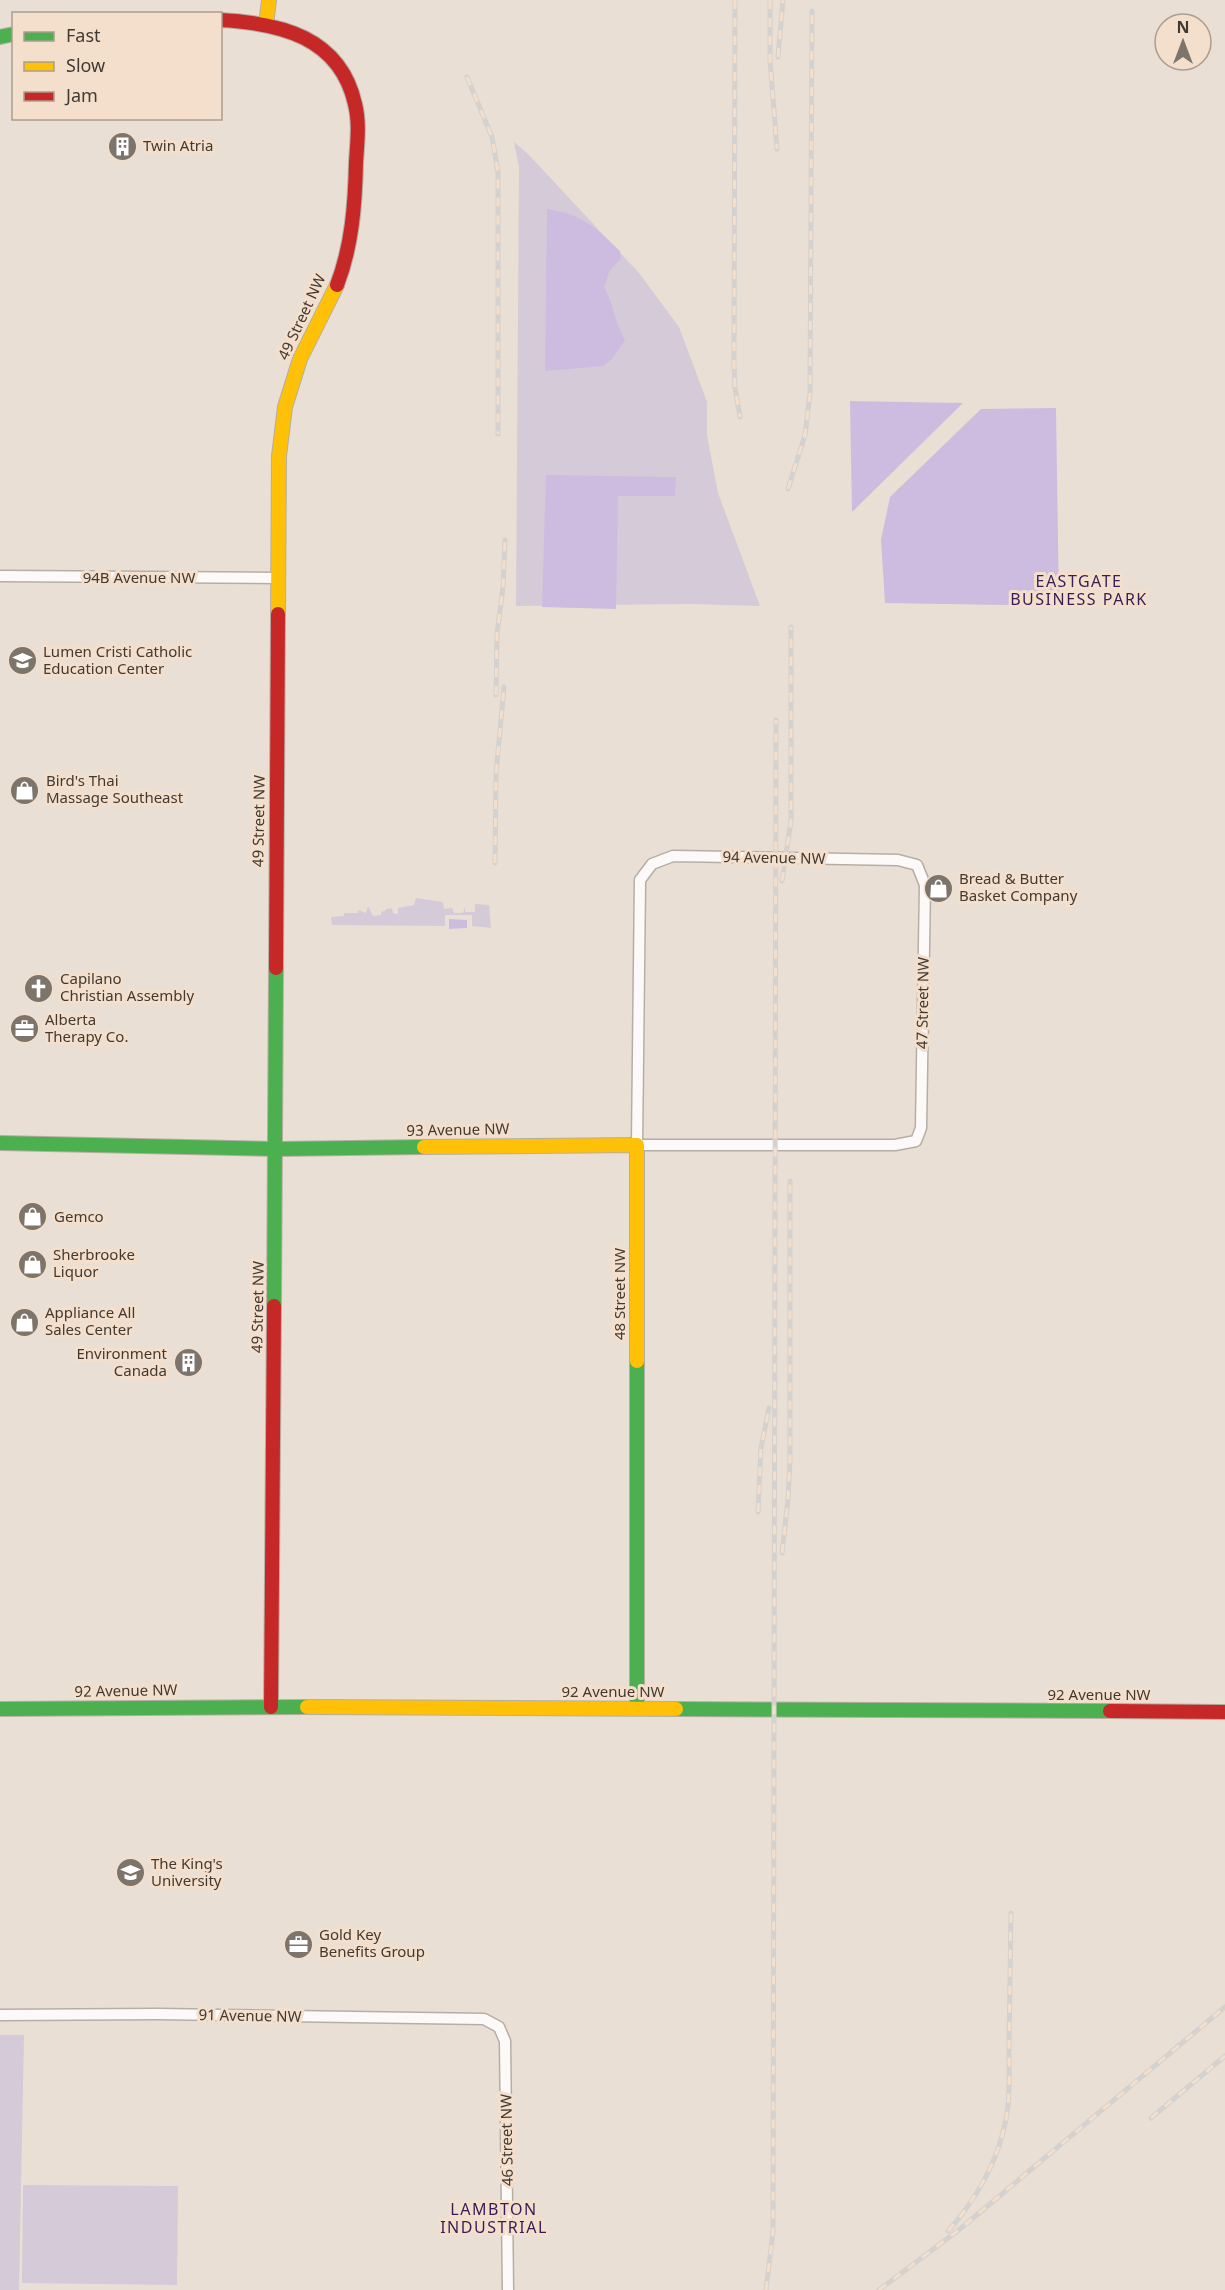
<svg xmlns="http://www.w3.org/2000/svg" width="1225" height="2290" viewBox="0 0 1225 2290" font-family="'Noto Sans',sans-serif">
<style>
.green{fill:#d5cad8}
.water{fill:#cdbce0}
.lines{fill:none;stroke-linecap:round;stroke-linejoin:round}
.street-casing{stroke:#b6aea5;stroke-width:13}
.fast-casing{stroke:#b6aea5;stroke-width:16}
.slow-casing{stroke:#b6aea5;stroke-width:16}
.jam-casing{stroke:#b6aea5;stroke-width:16}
.street{stroke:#fcfaf9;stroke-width:10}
.fast{stroke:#4caf50;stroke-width:14}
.slow{stroke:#ffc107;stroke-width:14}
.jam{stroke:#c62828;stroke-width:14}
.rail-casing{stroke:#d4d1ce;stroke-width:5}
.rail{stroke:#f3dfcb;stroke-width:3;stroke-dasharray:9;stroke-linecap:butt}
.labels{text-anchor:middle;stroke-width:6;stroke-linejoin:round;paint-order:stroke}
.poi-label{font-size:15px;fill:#423a32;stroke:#f3dfcb;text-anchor:start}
.street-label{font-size:15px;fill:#423a32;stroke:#f3dfcb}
.neighbourhood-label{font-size:16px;letter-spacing:1.5px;fill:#361d57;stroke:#f3dfcb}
</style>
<rect width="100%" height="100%" fill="#eadfd4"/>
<g class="green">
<polygon points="514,142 529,155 639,273 679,327 707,402 707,435 718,493 760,606 690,604 516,606 519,167"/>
<polygon points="416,898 443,902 444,909 452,908 454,913 463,913 465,907 465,912 475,912 475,904 489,905 491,928 472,926 472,915 445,915 445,926 332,925 331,917 344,916 344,913 358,913 358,910 366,913 368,906 373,916 381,915 381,912 385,911 386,909 392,908 393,913 398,914 398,908 414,905"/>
<polygon points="0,2035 24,2035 19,2290 0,2290"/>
<polygon points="23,2185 178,2186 177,2285 22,2283"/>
</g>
<g class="water">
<path d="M547 209C582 214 595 227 620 251L621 259 610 270 604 287C614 304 614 322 625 340L612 359 603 366 545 371Z"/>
<polygon points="850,401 963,403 852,512"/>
<polygon points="1056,408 1059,606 885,603 881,540 890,497 981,409"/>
<polygon points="546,475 676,477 675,496 618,496 616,609 542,607"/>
<polygon points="449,919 467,920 467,928 449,929"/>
</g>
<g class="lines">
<defs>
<g id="street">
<polyline points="0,576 278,578"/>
<polygon points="673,856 898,860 917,865 925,885 921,1128 916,1141 895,1145 637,1145 640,880 652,864"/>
<polyline points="0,2015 158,2014 484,2019 499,2027 505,2041 508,2290"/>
</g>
<g id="fast">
<polyline points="0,37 14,34"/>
<polyline points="0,1143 276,1149 424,1147"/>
<polyline points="274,1306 276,968"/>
<polyline points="637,1361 637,1708"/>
<polyline points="0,1709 307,1707"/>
<polyline points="676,1709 1110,1711"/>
</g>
<g id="slow">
<polyline points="266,25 269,0"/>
<polyline points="278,614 279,456 285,407 300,359 337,285"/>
<polyline points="424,1147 637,1145 637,1361"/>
<polyline points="307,1707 676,1709"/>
</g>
<g id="jam">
<path d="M220 20C280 23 340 37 355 104 360 124 357 144 356 163 355 205 352 246 337 285"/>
<polyline points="276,968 278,614"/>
<polyline points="271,1707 274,1306"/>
<polyline points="1110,1711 1225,1712"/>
</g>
</defs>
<use href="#street" class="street-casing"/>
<use href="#fast" class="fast-casing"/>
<use href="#slow" class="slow-casing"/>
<use href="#jam" class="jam-casing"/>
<use href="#street" class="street"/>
<use href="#fast" class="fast"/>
<use href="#slow" class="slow"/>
<use href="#jam" class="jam"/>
<defs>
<g id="rail">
<polyline points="735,0 734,364 735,388 740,417"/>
<polyline points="770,0 770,60 777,149"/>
<polyline points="778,57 783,0"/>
<polyline points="467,77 492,137 498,172 498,434"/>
<polyline points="788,489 805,435 810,394 812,11"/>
<polyline points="496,695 497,634 503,587 505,540"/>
<polyline points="495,863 496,774 504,687"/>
<polyline points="782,881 791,821 791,627"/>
<polyline points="758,1512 761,1448 769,1408"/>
<polyline points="782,1553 788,1499 790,1461 790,1181"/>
<polyline points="1151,2118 1225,2056"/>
<path d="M948 2231C973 2203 994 2168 1003 2132 1011 2104 1009 2074 1009 2046 1010 2001 1010 1957 1011 1913"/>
<polyline points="766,2290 773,2232 776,720"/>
<polyline points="879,2290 960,2229 1225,2007"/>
</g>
</defs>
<use href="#rail" class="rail-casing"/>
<use href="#rail" class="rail"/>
</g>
<defs>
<symbol id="building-disc" viewBox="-11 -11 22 22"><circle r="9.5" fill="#7d746b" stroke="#f3dfcb"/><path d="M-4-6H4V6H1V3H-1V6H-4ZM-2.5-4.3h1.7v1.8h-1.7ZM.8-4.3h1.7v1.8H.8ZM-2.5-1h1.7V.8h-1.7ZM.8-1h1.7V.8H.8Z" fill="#fff"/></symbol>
<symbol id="university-disc" viewBox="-11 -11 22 22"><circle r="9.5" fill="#7d746b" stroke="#f3dfcb"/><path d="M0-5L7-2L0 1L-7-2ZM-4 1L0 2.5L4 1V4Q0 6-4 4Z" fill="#fff"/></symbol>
<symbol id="shop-disc" viewBox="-11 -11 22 22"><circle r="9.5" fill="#7d746b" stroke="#f3dfcb"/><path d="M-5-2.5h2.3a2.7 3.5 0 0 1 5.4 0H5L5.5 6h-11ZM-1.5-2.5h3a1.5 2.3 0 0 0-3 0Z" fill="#fff"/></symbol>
<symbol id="church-disc" viewBox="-11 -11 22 22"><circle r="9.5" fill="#7d746b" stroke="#f3dfcb"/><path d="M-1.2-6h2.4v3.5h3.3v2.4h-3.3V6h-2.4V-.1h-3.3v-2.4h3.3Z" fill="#fff"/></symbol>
<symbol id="office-disc" viewBox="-11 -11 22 22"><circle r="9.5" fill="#7d746b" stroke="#f3dfcb"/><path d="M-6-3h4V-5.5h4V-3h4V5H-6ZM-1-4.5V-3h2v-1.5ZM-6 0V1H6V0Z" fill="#fff"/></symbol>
</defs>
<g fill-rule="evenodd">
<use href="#building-disc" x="106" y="130" width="33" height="33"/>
<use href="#university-disc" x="6" y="644" width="33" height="33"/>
<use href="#shop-disc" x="8" y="774" width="33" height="33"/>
<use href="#shop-disc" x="922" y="872" width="33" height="33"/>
<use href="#church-disc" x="22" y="972" width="33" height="33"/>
<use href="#office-disc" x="8" y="1012" width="33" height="33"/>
<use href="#shop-disc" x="16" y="1200" width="33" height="33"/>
<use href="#shop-disc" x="16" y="1248" width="33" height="33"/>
<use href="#shop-disc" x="8" y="1306" width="33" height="33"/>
<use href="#building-disc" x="172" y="1346" width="33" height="33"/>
<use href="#university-disc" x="114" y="1856" width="33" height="33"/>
<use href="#office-disc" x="282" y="1928" width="33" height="33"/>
</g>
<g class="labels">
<g class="poi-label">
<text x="143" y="151">Twin Atria</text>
<text x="43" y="657">Lumen Cristi Catholic<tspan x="43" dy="17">Education Center</tspan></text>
<text x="46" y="786">Bird's Thai<tspan x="46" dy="17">Massage Southeast</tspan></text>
<text x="959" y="884">Bread &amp; Butter<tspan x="959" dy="17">Basket Company</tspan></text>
<text x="60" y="984">Capilano<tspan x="60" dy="17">Christian Assembly</tspan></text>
<text x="45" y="1025">Alberta<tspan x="45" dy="17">Therapy Co.</tspan></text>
<text x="54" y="1222">Gemco</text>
<text x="53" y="1260">Sherbrooke<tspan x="53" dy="17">Liquor</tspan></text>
<text x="45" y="1318">Appliance All<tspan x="45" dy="17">Sales Center</tspan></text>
<text x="167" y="1359" text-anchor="end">Environment<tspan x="167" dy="17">Canada</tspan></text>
<text x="151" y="1869">The King's<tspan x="151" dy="17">University</tspan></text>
<text x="319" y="1940">Gold Key<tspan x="319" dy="17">Benefits Group</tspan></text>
</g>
<g class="street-label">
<text transform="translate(302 317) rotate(-65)" y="5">49 Street NW</text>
<text x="139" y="583">94B Avenue NW</text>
<text transform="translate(259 821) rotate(-89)" y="5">49 Street NW</text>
<text transform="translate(774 858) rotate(1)" y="5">94 Avenue NW</text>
<text transform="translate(923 1003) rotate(-89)" y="5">47 Street NW</text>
<text transform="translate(458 1130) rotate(-1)" y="5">93 Avenue NW</text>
<text transform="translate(620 1294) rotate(-90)" y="5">48 Street NW</text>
<text transform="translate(258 1307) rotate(-89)" y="5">49 Street NW</text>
<text transform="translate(126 1691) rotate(-1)" y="5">92 Avenue NW</text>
<text x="613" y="1697">92 Avenue NW</text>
<text x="1099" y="1700">92 Avenue NW</text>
<text transform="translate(250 2016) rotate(1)" y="5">91 Avenue NW</text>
<text transform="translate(507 2140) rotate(-91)" y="5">46 Street NW</text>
</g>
<g class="neighbourhood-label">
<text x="1079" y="587">EASTGATE<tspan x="1079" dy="18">BUSINESS PARK</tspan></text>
<text x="494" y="2215">LAMBTON<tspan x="494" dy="18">INDUSTRIAL</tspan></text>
</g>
</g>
<rect x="12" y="12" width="210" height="108" fill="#f3dfcb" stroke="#ac9d8e" stroke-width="1.5"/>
<rect x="24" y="32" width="30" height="9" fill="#4caf50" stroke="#ac9d8e" stroke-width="1.5"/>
<text x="66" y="42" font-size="18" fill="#423a32">Fast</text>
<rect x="24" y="62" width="30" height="9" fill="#ffc107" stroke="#ac9d8e" stroke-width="1.5"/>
<text x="66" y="72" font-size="18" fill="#423a32">Slow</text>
<rect x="24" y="92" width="30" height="9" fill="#c62828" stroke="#ac9d8e" stroke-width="1.5"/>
<text x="66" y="102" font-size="18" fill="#423a32">Jam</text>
<g transform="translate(1183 42)"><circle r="28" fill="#f3dfcb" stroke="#ac9d8e" stroke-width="1.5"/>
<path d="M0-4.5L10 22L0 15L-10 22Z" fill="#7d746b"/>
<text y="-9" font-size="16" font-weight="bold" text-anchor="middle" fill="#423a32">N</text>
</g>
</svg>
